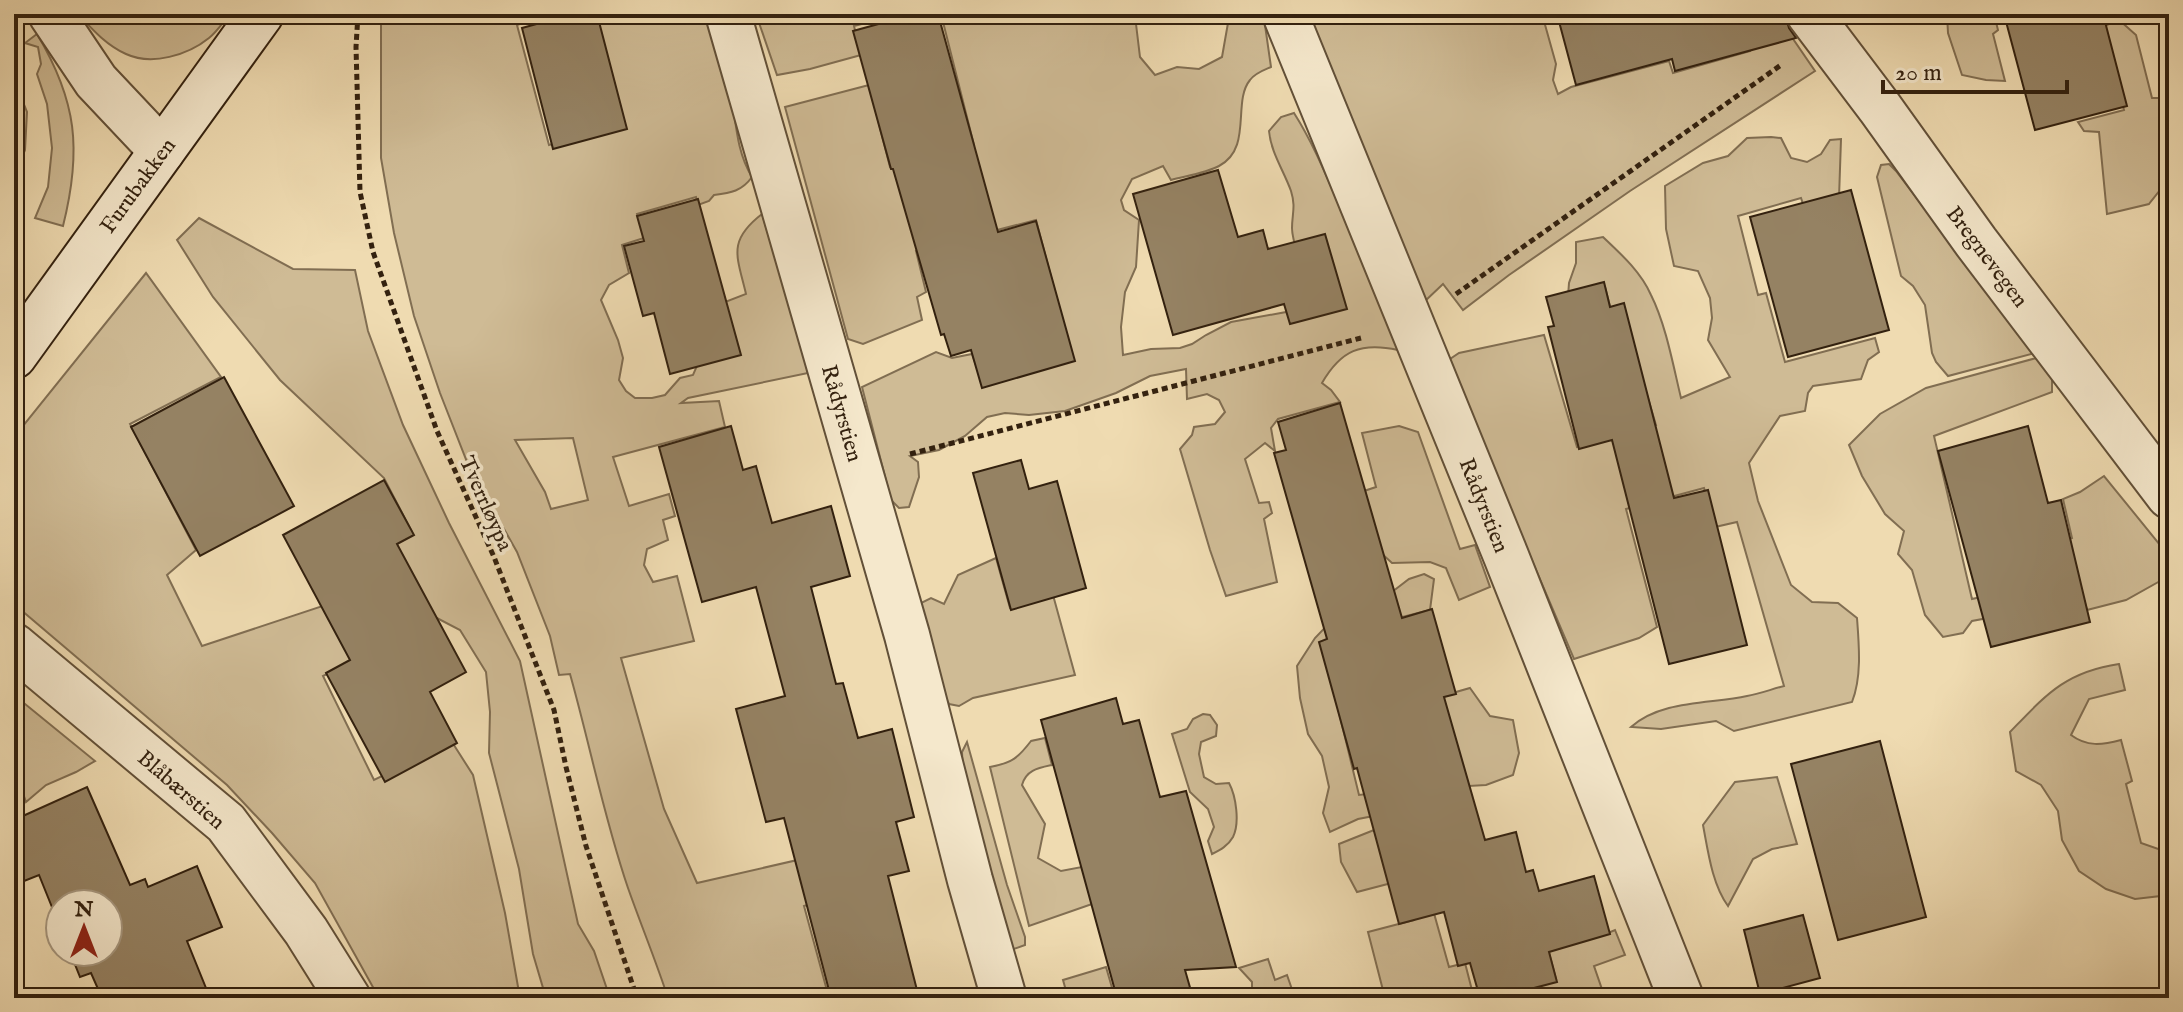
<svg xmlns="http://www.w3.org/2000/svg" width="2183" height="1012" viewBox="0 0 2183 1012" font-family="'IM FELL English',serif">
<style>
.green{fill:#cfbb95;stroke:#816e52;stroke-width:2;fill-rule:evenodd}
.building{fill:#958263;stroke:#33210f;stroke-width:2}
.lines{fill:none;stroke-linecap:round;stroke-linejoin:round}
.street-casing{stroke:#625038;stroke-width:48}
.secondary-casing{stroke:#33210f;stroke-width:48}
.path{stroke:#33210f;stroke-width:5;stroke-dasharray:6 4;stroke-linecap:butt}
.street{stroke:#f5e8cc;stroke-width:44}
.secondary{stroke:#f5e8cc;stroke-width:44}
.labels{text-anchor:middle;stroke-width:7;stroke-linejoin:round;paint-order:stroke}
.street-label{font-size:22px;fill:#33210f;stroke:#f5e8cc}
</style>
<rect width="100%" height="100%" fill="#efdbb1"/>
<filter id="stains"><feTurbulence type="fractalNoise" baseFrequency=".0025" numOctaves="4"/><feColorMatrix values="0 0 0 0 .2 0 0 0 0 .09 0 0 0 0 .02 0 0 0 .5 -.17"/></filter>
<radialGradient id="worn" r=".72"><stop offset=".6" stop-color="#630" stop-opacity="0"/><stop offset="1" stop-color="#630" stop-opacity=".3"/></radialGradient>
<g class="green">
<path d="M78 14H230C223 22 217 32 209 38 188 55 152 66 126 54 106 45 92 29 78 14Z"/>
<path d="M381 14H533V19L517 25 549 145 623 124 593 14H704C715 39 725 65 731 92 736 121 736 151 752 177 742 191 731 193 714 195L709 201 698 205 696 197 637 214 644 238 622 245 629 273 609 285 601 300 618 340 623 358 619 380 626 391 635 398H652L665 395 680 378 693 375 725 302 746 294C737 256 727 241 762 214L797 329 808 373 688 398 681 403 719 401 725 427 613 457 629 506 669 494 675 516 663 520 668 540 647 549 644 565 653 582 677 576 694 641 621 658 664 809 697 883 863 845 880 885 804 906 829 998H668C656 961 641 925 628 888 604 818 590 745 570 674L559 675 550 636 517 552 469 467 440 393 414 316 394 233 381 158ZM573 438 588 500 551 509 545 492 515 440Z"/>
<polygon points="756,14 891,14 892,16 854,26 861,55 810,69 777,75"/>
<path d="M941 14H1131L1136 24 1140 57 1155 75 1177 67 1199 69 1222 57 1228 23 1226 14H1261L1265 25 1271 67C1264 70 1255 73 1250 80 1232 102 1253 148 1219 166 1206 173 1186 176 1171 180L1163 166 1132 179 1121 200 1124 210 1139 220 1136 267 1125 292 1121 327 1123 355 1151 349 1180 348 1192 344 1206 335 1231 322 1286 312 1308 289C1304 273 1292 243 1292 228 1292 214 1296 207 1291 191 1284 171 1271 153 1269 131L1281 117 1294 113C1313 143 1326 175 1340 207 1360 254 1380 302 1398 350 1361 342 1341 350 1322 383L1331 390 1340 402 1278 419 1271 428 1275 451 1265 443 1245 459 1259 503 1269 502 1272 513 1264 519 1277 582 1226 596 1210 550 1180 449 1192 435 1194 427 1215 424 1225 412 1219 400 1207 394 1187 399 1186 369 1150 376 1116 393 1065 411 1029 415 1005 413 987 417 965 436 939 450 910 456 918 462 919 477 909 507 899 508 891 500 862 387 936 352 952 358 972 354 983 385 1073 360 1036 220 916 251 926 292 917 297 922 320 863 344 848 339 785 107 869 85 890 167 974 145Z"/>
<polygon points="1303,14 1542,14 1556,64 1553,80 1558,94 1571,87 1669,61 1673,73 1750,51 1741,14 1776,14 1815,71 1630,191 1509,275 1463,310 1443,284 1423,303"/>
<polygon points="1947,14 1994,14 1998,30 1993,34 2005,81 1986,80 1962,75 1948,33"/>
<path d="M2118 19 2136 35 2152 98H2160C2168 118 2175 157 2167 178 2163 188 2155 196 2149 204L2107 214 2099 132 2084 131 2078 122 2124 110 2102 28Z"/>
<path d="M37 34C77 101 82 150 63 226L35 218 48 187 52 148 47 104 37 74 41 64 38 47 25 43Z"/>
<polygon points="19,92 27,112 25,150 14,177 14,96"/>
<path d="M1771 137 1781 138 1791 158 1807 162 1821 154 1830 140 1841 139 1839 198 1804 207 1801 198 1738 216 1758 295 1766 293 1785 362 1875 338 1879 352 1868 360 1861 379 1813 386 1808 393 1805 411 1780 416 1749 463 1758 501 1791 585 1812 602 1838 603 1857 618C1859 645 1862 677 1852 702L1734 731 1716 721 1661 729 1631 727C1661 700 1710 704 1747 696 1759 694 1772 689 1784 686L1737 522 1715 527 1704 488 1626 509 1657 627 1639 638 1574 659 1447 361 1459 353 1544 335 1577 447 1656 425 1622 311 1612 314 1605 287 1568 297 1569 283 1576 263V242L1603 237C1621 254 1641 272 1651 295 1666 325 1673 365 1681 398L1730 377 1708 340 1712 318 1710 298 1698 271 1674 266 1666 229 1665 186 1703 163 1728 156 1747 138Z"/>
<polygon points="1889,164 1896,171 2035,353 1948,376 1936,362 1932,353 1925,305 1913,286 1901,276 1877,177 1881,165"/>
<polygon points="199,218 293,269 355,270 368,331 403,425 449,523 520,661 578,924 594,951 610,998 546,998 533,954 519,869 489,753 490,712 486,672 460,630 433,616 380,648 323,676 374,780 452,742 473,775 505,913 520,998 379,998 315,883 272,833 227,785 14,604 14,437 146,273 221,377 130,424 196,550 167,575 202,646 353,596 341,570 412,532 384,478 280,380 213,297 177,240"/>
<polygon points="2040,357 2052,374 2052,392 1934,436 1972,599 2065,578 2057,542 2072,538 2063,499 2080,492 2104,476 2169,556 2169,576 2126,600 2087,610 2084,600 1972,621 1963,633 1943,637 1925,615 1912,570 1898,554 1904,531 1885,514 1862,476 1849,445 1880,414 1926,388"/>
<polygon points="1399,426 1418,432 1460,549 1475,545 1490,587 1459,600 1446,568 1430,562 1392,563 1380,552 1364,491 1376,487 1362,433"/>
<polygon points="996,558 1010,608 1053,595 1075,675 973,698 959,706 949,704 943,693 917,605 931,598 944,604 958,575"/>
<polygon points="1424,574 1434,579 1430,610 1363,627 1325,655 1359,795 1367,794 1384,814 1358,819 1330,832 1323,813 1329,787 1322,756 1308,734 1300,698 1297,666 1315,638 1335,617 1392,592 1409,579"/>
<path d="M2119 664 2125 690 2089 699 2071 735C2087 747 2102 745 2121 740L2132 781 2126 784 2141 843 2167 852 2169 859V895L2135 899 2106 889 2079 871 2062 840 2058 811 2041 785 2016 771 2010 732C2046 695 2065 672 2119 664Z"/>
<polygon points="1470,688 1490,716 1513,720 1519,753 1513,775 1486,785 1469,786 1442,696"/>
<polygon points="14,695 95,761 76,772 46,785 26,802 16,773 14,773"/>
<path d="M1203 714 1210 715 1217 725 1216 736 1201 742 1199 754 1204 777 1216 784 1229 783C1236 796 1240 823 1233 837 1228 846 1220 850 1212 854L1208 841 1214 827 1208 809 1190 792 1172 734 1187 729 1193 719Z"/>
<path d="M1045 738 1052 765C1038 768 1026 770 1022 785L1045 824 1038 858 1061 871 1087 866 1115 896 1029 926 990 767C1012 763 1018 758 1031 741Z"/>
<polygon points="967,742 1007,885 1025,937 1025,945 1011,950 963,773 962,752"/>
<path d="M1777 777 1797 844 1772 849 1753 859 1728 906C1712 884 1708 851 1703 825L1735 782Z"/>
<polygon points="1374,830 1430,899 1449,967 1465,963 1474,998 1385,998 1368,932 1414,920 1403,880 1357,892 1341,862 1339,844"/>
<polygon points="1615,930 1625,955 1594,966 1605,998 1490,998 1556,979 1546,941 1608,933"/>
<polygon points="1268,959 1275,980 1287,975 1295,998 1247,998 1252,993 1252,982 1239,968"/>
<polygon points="1106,967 1115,998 1068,998 1063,980"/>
</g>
<g class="building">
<polygon points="573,14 597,14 627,129 553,149 522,28"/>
<polygon points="915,14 938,14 998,232 1036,221 1075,361 982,388 971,350 951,356 944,334 941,335 893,169 891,169 853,31"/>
<polygon points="1557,14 1785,14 1789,28 1796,38 1675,71 1672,59 1576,85"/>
<polygon points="2004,14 2103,14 2127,106 2035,130"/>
<polygon points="1218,170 1238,237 1263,230 1268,249 1325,234 1347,309 1290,324 1284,304 1173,335 1133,194"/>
<polygon points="1851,190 1889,330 1788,357 1750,217"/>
<polygon points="698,199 741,355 670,374 654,313 643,316 624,246 644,241 637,216"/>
<polygon points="1604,282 1610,307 1624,303 1674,498 1708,490 1747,645 1669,664 1612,440 1579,449 1548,327 1554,326 1546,297"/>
<polygon points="224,377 294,506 200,556 131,427"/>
<polygon points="1340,403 1402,618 1432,609 1456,694 1444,697 1485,840 1516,832 1526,872 1533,870 1539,891 1594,876 1610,934 1549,952 1557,982 1496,998 1480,998 1470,963 1458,966 1444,912 1399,924 1357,768 1354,769 1319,642 1327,639 1274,453 1286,450 1278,422"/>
<polygon points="731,426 743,470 756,466 772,523 831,506 850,576 811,587 836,684 843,683 858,738 892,729 914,817 896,822 909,871 888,876 919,998 831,998 784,818 766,822 736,709 785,696 756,587 702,602 659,447"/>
<polygon points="2028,426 2048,503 2061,500 2090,622 1991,647 1938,451"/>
<polygon points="1021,460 1029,489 1057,481 1086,588 1011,610 973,473"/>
<polygon points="384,480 414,535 397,544 466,672 430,692 457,743 385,782 326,673 350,660 283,535"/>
<polygon points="1116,698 1123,724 1139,720 1160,797 1186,791 1236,967 1185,970 1193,998 1117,998 1041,720"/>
<polygon points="1880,741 1926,917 1838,940 1791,764"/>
<polygon points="87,787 130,885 145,879 148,887 197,866 222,927 187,941 210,998 102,998 91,973 80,977 70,952 108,952 108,904 60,904 60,927 39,875 14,885 14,820"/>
<polygon points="1803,915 1820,978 1760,994 1744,930"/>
</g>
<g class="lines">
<defs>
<g id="street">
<polyline points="51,14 96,81 162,151"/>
<polyline points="728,14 907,635 970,880 1004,998"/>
<polyline points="1285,14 1506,556 1681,998"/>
<polyline points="1809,14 1880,108 1976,242 2169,496"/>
<polyline points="14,646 226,823 306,931 348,998"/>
</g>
<polyline id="secondary" points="14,356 261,14"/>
</defs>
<use href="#street" class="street-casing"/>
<use href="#secondary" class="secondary-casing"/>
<g class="path">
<polyline points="358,14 356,47 360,192 373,252 437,431 494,557 554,710 566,767 586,846 637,998"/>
<polyline points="1456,294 1781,65"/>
<polyline points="910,454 1361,338"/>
</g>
<use href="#street" class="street"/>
<use href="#secondary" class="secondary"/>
</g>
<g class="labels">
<g class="street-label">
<text transform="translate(137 185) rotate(-54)" y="8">Furubakken</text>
<text transform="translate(1988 256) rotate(53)" y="8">Bregnevegen</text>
<text transform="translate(843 413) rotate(74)" y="8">Rådyrstien</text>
<text transform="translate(487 503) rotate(66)" y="8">Tverrløypa</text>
<text transform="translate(1485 505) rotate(68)" y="8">Rådyrstien</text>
<text transform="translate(182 789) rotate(41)" y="8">Blåbærstien</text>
</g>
</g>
<rect width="2183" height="1012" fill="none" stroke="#efdbb1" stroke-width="48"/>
<rect x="16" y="16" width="2151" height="980" fill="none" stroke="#33210f" stroke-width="4"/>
<rect x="24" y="24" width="2135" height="964" fill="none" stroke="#33210f" stroke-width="2"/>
<g transform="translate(84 928)"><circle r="38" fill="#f5e8cc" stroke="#a79880" stroke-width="2"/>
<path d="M0-6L14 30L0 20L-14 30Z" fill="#8f2418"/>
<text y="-12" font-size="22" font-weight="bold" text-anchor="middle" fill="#33210f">N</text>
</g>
<path d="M1883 80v12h184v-12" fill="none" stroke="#33210f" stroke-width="4"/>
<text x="1895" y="80" font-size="24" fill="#33210f" stroke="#f5e8cc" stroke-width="6" paint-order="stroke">20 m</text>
<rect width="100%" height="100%" filter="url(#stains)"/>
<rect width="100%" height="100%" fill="url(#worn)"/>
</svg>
